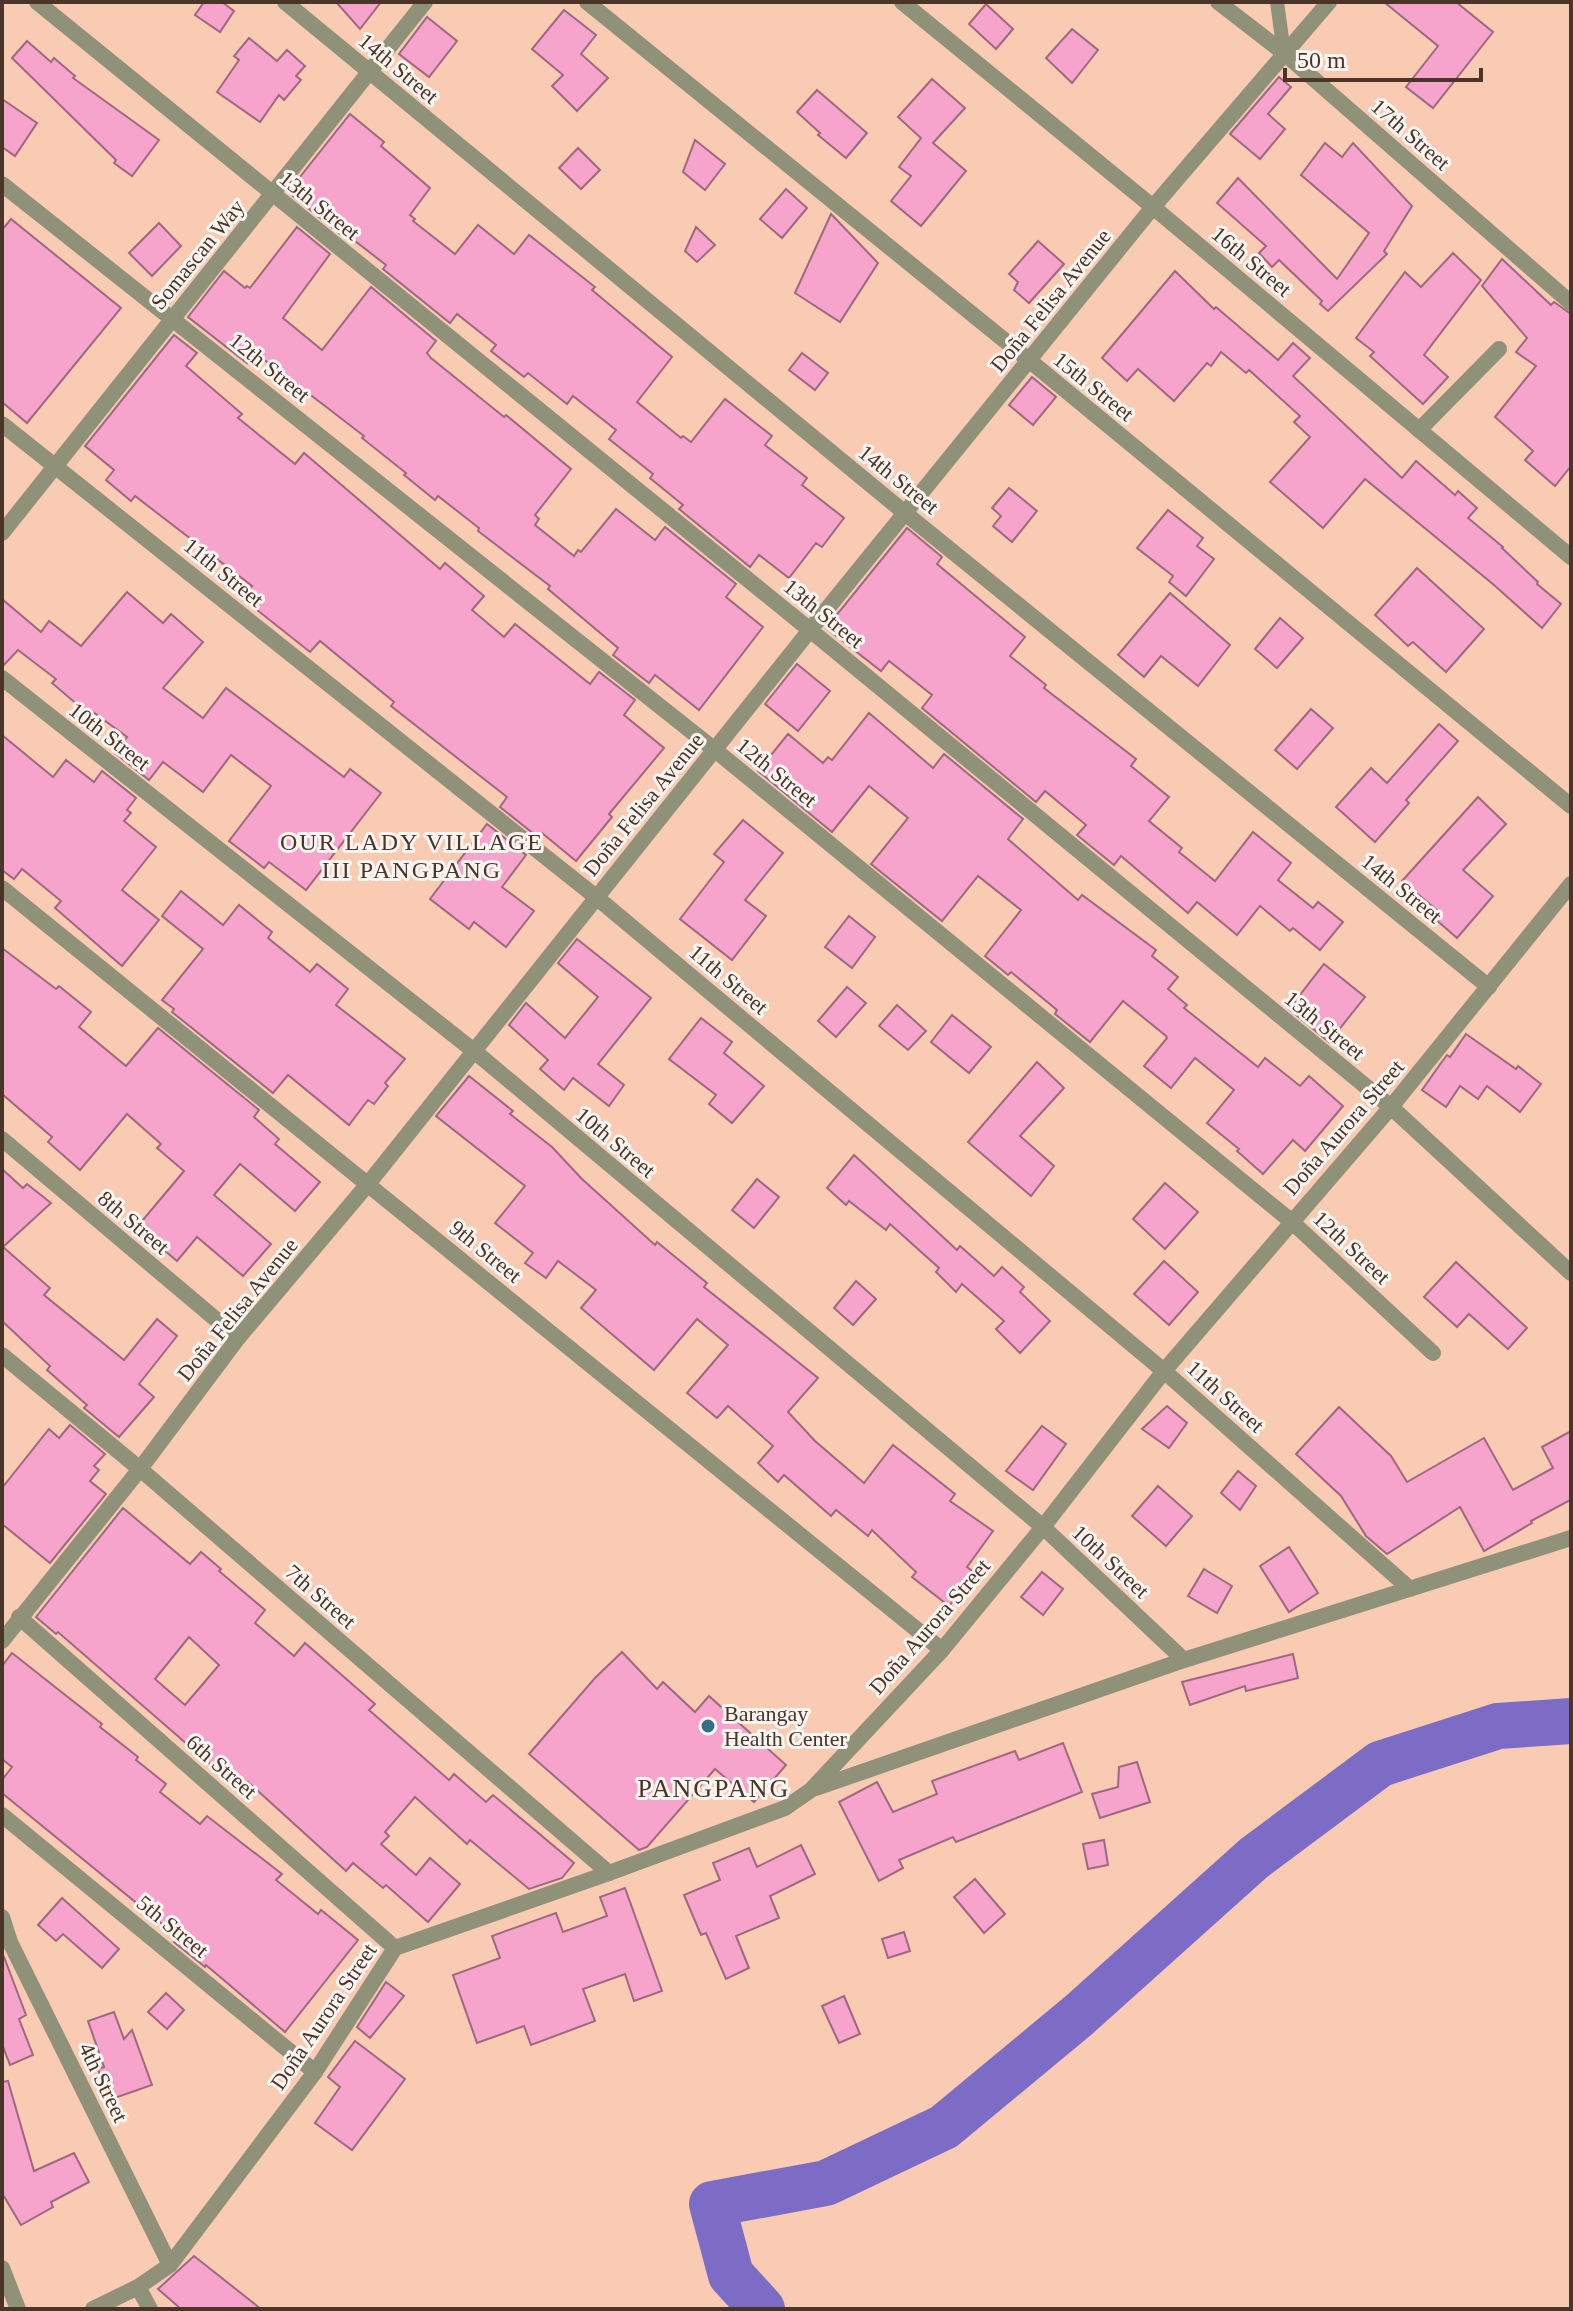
<svg xmlns="http://www.w3.org/2000/svg" width="1573" height="2311" viewBox="0 0 1573 2311" font-family="'Times New Roman',serif">
<style>
.lines{fill:none;stroke-linecap:round;stroke-linejoin:round}
.river{stroke:#7d6cc6;stroke-width:46}
.building{fill:#f6a4cb;stroke:#9e6881;stroke-width:2;fill-rule:evenodd}
.service{stroke:#909179;stroke-width:14}
.minor{stroke:#909179;stroke-width:16}
.tertiary{stroke:#909179;stroke-width:16}
.poi-dot{fill:#356e87;stroke:#fcf6f3;stroke-width:3}
.labels{text-anchor:middle;stroke-width:6;stroke-linejoin:round;paint-order:stroke}
.street-label{font-size:22px;fill:#4b3528;stroke:#fcf6f3}
.poi-label{font-size:22px;fill:#4b3528;stroke:#fcf6f3;text-anchor:start}
.neighbourhood-label{font-size:24px;letter-spacing:2px;fill:#4b3528;stroke:#fcf6f3}
.quarter-label{font-size:26px;letter-spacing:2px;fill:#4b3528;stroke:#fcf6f3}
</style>
<rect width="100%" height="100%" fill="#f9cbb3"/>
<g class="lines">
<polyline class="river" points="762,2309 731,2275 712,2204 826,2183 944,2127 1079,2015 1254,1858 1380,1764 1498,1726 1571,1721"/>
</g>
<g class="building">
<polygon points="204,2 222,2 234,11 220,32 195,15"/>
<polygon points="336,2 381,2 360,29"/>
<polygon points="1384,2 1456,2 1493,32 1433,108 1406,87 1438,46"/>
<polygon points="986,4 1013,29 996,49 969,24"/>
<polygon points="564,10 596,35 581,54 608,78 577,111 552,86 563,75 532,49"/>
<polygon points="427,17 457,41 429,77 399,54"/>
<polygon points="1072,29 1098,50 1072,83 1046,58"/>
<polygon points="249,38 277,61 287,50 305,66 296,76 301,80 284,100 279,95 260,122 217,92 239,60 234,56"/>
<polygon points="27,41 51,62 54,58 75,76 73,78 159,140 132,176 114,163 116,160 12,58"/>
<polygon points="1279,77 1291,87 1268,114 1285,129 1260,159 1230,134"/>
<polygon points="932,79 965,108 933,143 966,171 921,226 891,201 911,176 899,167 921,138 898,117"/>
<polygon points="817,90 867,133 846,158 818,135 820,133 797,112"/>
<polygon points="2,99 37,123 15,156 2,147"/>
<polygon points="350,114 384,142 381,146 430,188 410,215 415,219 413,221 455,254 478,225 514,254 529,235 595,287 592,290 672,357 637,402 681,438 683,436 691,442 725,399 772,436 765,445 807,478 802,485 844,518 822,547 816,543 789,578 759,555 750,567 679,509 683,505 650,478 653,474 609,439 616,430 573,396 567,404 528,373 524,377 491,351 496,345 457,314 450,323 383,269 386,265 346,234 344,237 288,192"/>
<polygon points="695,140 725,164 705,190 683,172"/>
<polygon points="1325,143 1342,157 1353,143 1412,206 1384,251 1387,254 1328,311 1320,304 1322,301 1279,260 1272,267 1259,253 1266,246 1217,203 1238,178 1337,279 1369,233 1301,175"/>
<polygon points="578,148 600,170 581,189 559,168"/>
<polygon points="786,189 807,208 782,238 760,219"/>
<polygon points="831,214 878,263 840,322 795,293"/>
<polygon points="11,219 121,308 27,423 2,402 2,230"/>
<polygon points="159,223 181,246 152,276 129,253"/>
<polygon points="297,227 330,254 283,318 322,350 371,287 436,341 427,353 431,358 504,417 506,415 571,469 535,515 539,519 535,525 574,556 578,550 581,552 616,509 655,540 665,527 736,584 726,597 763,627 699,710 655,675 649,683 613,655 618,648 548,589 550,586 478,531 479,528 438,496 435,500 404,475 406,473 362,438 364,436 325,406 255,353 247,363 188,317 224,271 245,288 247,286 250,288"/>
<polygon points="696,227 715,245 697,262 685,251"/>
<polygon points="1038,241 1064,264 1029,303 1014,290 1018,282 1009,274"/>
<polygon points="1453,253 1481,280 1424,355 1448,377 1423,404 1370,356 1374,352 1356,338 1405,272 1421,287"/>
<polygon points="1502,259 1551,305 1554,302 1571,314 1571,466 1555,486 1525,460 1533,451 1495,417 1536,366 1516,352 1527,338 1482,286"/>
<polygon points="1175,271 1214,309 1216,307 1278,360 1293,343 1310,358 1293,376 1402,478 1416,461 1455,495 1458,491 1477,508 1468,518 1503,547 1502,548 1538,582 1537,584 1561,604 1542,628 1494,585 1365,479 1323,528 1270,482 1310,437 1294,422 1300,416 1249,370 1246,373 1221,352 1211,366 1207,363 1174,401 1138,369 1127,381 1102,358"/>
<polygon points="174,335 197,353 186,366 242,414 238,418 295,464 304,453 440,569 445,563 484,596 472,610 504,637 515,624 590,684 599,672 635,700 624,715 664,748 609,814 612,817 576,861 542,833 539,838 500,807 507,797 391,706 394,702 320,641 310,652 242,598 252,586 135,496 131,501 106,480 114,470 85,446"/>
<polygon points="802,353 828,373 815,390 789,370"/>
<polygon points="1032,377 1056,397 1033,425 1009,405"/>
<polygon points="1009,488 1037,511 1012,542 993,526 1001,516 992,508"/>
<polygon points="1168,510 1203,538 1197,546 1214,559 1186,596 1169,582 1173,576 1137,548"/>
<polygon points="907,528 942,557 937,564 1025,637 1010,656 1046,685 1044,688 1136,759 1131,766 1169,797 1149,821 1182,848 1179,852 1215,881 1253,832 1291,863 1278,880 1313,908 1318,902 1343,922 1320,950 1293,928 1290,931 1260,906 1237,935 1197,902 1188,913 1121,856 1114,865 1077,835 1086,825 1045,791 1036,802 922,708 932,695 889,661 881,671 826,628"/>
<polygon points="1417,568 1484,629 1446,672 1413,642 1408,646 1375,615"/>
<polygon points="127,592 163,623 171,614 203,642 163,688 203,718 226,688 344,777 350,769 381,793 306,890 269,862 264,868 229,841 271,786 231,755 203,792 163,762 149,780 115,753 127,737 89,709 86,712 52,683 56,679 18,650 2,667 2,599 41,632 49,621 81,646"/>
<polygon points="1170,593 1230,645 1198,686 1161,656 1144,677 1118,655"/>
<polygon points="1280,618 1303,638 1277,668 1255,649"/>
<polygon points="797,664 830,691 798,731 765,704"/>
<polygon points="1311,709 1333,728 1297,769 1275,750"/>
<polygon points="869,713 933,768 944,754 1023,819 1008,839 1078,900 1082,895 1156,950 1152,956 1178,977 1168,989 1187,1005 1184,1008 1258,1067 1265,1058 1300,1086 1309,1076 1343,1106 1305,1151 1293,1140 1263,1174 1237,1151 1239,1149 1207,1123 1234,1090 1195,1058 1171,1088 1144,1066 1167,1038 1166,1036 1123,1001 1090,1042 1055,1014 1057,1010 1011,972 1008,975 985,956 1021,910 978,876 942,921 871,864 908,818 869,786 832,832 758,771 788,734 823,763 828,757 832,760"/>
<polygon points="1439,724 1458,741 1406,800 1409,803 1375,842 1336,807 1371,768 1387,783"/>
<polygon points="2,735 53,777 66,760 94,782 102,771 136,798 127,810 131,813 124,821 156,847 122,890 159,920 122,966 55,908 61,901 22,869 14,879 2,870"/>
<polygon points="1478,797 1506,824 1463,870 1493,896 1457,938 1434,918 1439,912 1402,881"/>
<polygon points="743,820 783,853 745,900 766,916 732,960 680,919 724,862 714,854"/>
<polygon points="487,824 526,855 502,887 534,911 506,947 474,922 469,929 430,899"/>
<polygon points="181,891 223,925 239,905 272,932 268,938 310,972 317,964 348,989 336,1005 405,1059 385,1083 388,1086 374,1104 368,1100 349,1125 288,1075 273,1093 172,1012 174,1009 162,1000 203,949 162,916"/>
<polygon points="849,916 875,937 852,968 825,947"/>
<polygon points="577,939 651,998 598,1064 624,1085 609,1106 573,1078 564,1090 540,1069 548,1060 509,1025 526,1003 565,1038 598,997 558,963"/>
<polygon points="2,948 56,989 59,986 91,1012 79,1027 126,1066 158,1028 259,1110 254,1117 279,1139 275,1144 320,1182 295,1211 240,1164 214,1195 271,1244 243,1276 197,1237 177,1261 137,1227 184,1171 157,1148 161,1144 127,1114 80,1170 48,1142 52,1137 2,1094"/>
<polygon points="1324,964 1365,997 1329,1042 1289,1009"/>
<polygon points="847,987 866,1003 836,1037 818,1021"/>
<polygon points="897,1005 926,1031 908,1050 879,1026"/>
<polygon points="952,1015 991,1047 969,1073 931,1042"/>
<polygon points="701,1018 732,1042 724,1053 764,1086 732,1123 709,1104 716,1095 669,1059"/>
<polygon points="1466,1034 1516,1069 1518,1066 1541,1084 1520,1112 1487,1086 1478,1099 1460,1086 1446,1107 1422,1090 1441,1063 1447,1055 1450,1057"/>
<polygon points="1037,1062 1064,1088 1020,1136 1054,1166 1031,1196 968,1142"/>
<polygon points="469,1076 513,1111 510,1114 552,1147 582,1179 655,1245 657,1242 707,1283 704,1287 818,1378 788,1412 815,1441 864,1483 893,1445 955,1494 950,1501 993,1531 967,1567 975,1573 949,1606 912,1577 916,1572 872,1530 868,1536 836,1510 831,1516 784,1475 778,1482 758,1463 773,1446 728,1406 717,1418 687,1393 728,1345 697,1319 654,1370 581,1308 596,1290 558,1261 546,1278 525,1263 533,1253 495,1223 525,1186 436,1116"/>
<polygon points="854,1155 957,1250 960,1246 994,1276 1002,1267 1024,1287 1020,1292 1050,1321 1020,1353 996,1329 1004,1321 962,1284 956,1292 936,1272 939,1268 890,1224 886,1230 849,1201 846,1205 827,1188"/>
<polygon points="2,1169 23,1188 27,1184 51,1203 3,1247 50,1288 44,1295 124,1360 157,1319 177,1336 139,1384 154,1397 119,1437 84,1408 87,1405 47,1370 50,1366 2,1321"/>
<polygon points="757,1179 779,1197 754,1228 732,1210"/>
<polygon points="1165,1183 1198,1212 1165,1249 1133,1219"/>
<polygon points="1164,1261 1198,1292 1169,1325 1134,1294"/>
<polygon points="1456,1262 1527,1328 1508,1349 1469,1314 1457,1327 1424,1297"/>
<polygon points="856,1281 876,1299 853,1325 834,1308"/>
<polygon points="1167,1406 1187,1423 1169,1448 1142,1429"/>
<polygon points="1339,1407 1391,1456 1407,1482 1484,1438 1513,1490 1553,1468 1542,1447 1571,1431 1571,1502 1570,1500 1531,1521 1532,1523 1484,1551 1460,1507 1387,1554 1366,1536 1341,1496 1296,1454"/>
<polygon points="70,1425 105,1454 94,1466 99,1470 90,1481 106,1494 50,1563 2,1524 2,1488 49,1429 59,1438"/>
<polygon points="1042,1426 1066,1444 1033,1490 1006,1471"/>
<polygon points="1238,1471 1256,1486 1240,1510 1221,1493"/>
<polygon points="1158,1486 1192,1516 1166,1546 1132,1516"/>
<path d="M123 1508 190 1564 201 1552 221 1569 219 1571 265 1610 255 1623 294 1656 305 1643 375 1704 369 1710 449 1780 454 1774 486 1802 493 1795 574 1863 562 1878 529 1889 470 1840 467 1844 415 1797 385 1832 389 1836 381 1844 416 1875 430 1858 460 1884 428 1922 386 1885 383 1888 353 1863 346 1871 248 1782 241 1791 58 1632 56 1634 36 1617ZM189 1637 219 1665 185 1705 155 1679Z"/>
<polygon points="1289,1547 1318,1593 1289,1612 1260,1566"/>
<polygon points="1204,1569 1232,1586 1217,1613 1188,1596"/>
<polygon points="1042,1572 1063,1589 1043,1615 1021,1597"/>
<polygon points="622,1652 657,1689 663,1682 695,1712 709,1696 786,1765 754,1802 715,1769 647,1847 639,1850 529,1754 595,1678"/>
<polygon points="12,1653 102,1724 100,1727 138,1757 136,1760 166,1784 160,1792 200,1824 207,1816 282,1874 276,1880 318,1914 321,1910 358,1940 285,2032 206,1965 205,1967 174,1942 178,1937 2,1793 2,1780 12,1767 2,1759 2,1666"/>
<polygon points="1293,1654 1298,1678 1246,1691 1245,1686 1190,1705 1182,1682"/>
<polygon points="1063,1743 1082,1792 956,1842 953,1837 899,1860 903,1868 879,1881 839,1802 877,1782 893,1812 937,1794 932,1781 1015,1751 1019,1760"/>
<polygon points="1137,1762 1150,1802 1100,1818 1092,1794 1118,1787 1119,1767"/>
<polygon points="1104,1840 1108,1865 1088,1869 1083,1844"/>
<polygon points="801,1845 815,1874 770,1896 779,1918 736,1936 749,1968 726,1979 706,1933 701,1935 684,1895 720,1880 713,1863 749,1848 757,1867"/>
<polygon points="975,1879 1005,1914 984,1933 954,1897"/>
<polygon points="625,1888 662,1991 634,2001 625,1974 583,1989 595,2021 531,2045 524,2026 477,2043 453,1975 500,1958 492,1936 556,1913 563,1932 607,1916 600,1897"/>
<polygon points="62,1898 119,1949 102,1968 63,1934 56,1941 38,1925"/>
<polygon points="904,1932 910,1951 888,1958 882,1939"/>
<polygon points="4,1957 26,2015 19,2019 33,2055 10,2065 2,2044 2,1958"/>
<polygon points="386,1982 404,1996 370,2038 357,2027"/>
<polygon points="166,1993 184,2010 167,2029 148,2012"/>
<polygon points="844,1996 860,2034 839,2043 822,2006"/>
<polygon points="114,2012 124,2039 132,2030 152,2085 109,2100 98,2069 104,2067 88,2021"/>
<polygon points="355,2041 405,2079 352,2150 315,2123 340,2087 328,2077"/>
<polygon points="8,2081 34,2171 74,2153 89,2182 51,2202 53,2207 21,2225 2,2193 2,2082"/>
<polygon points="194,2256 261,2309 181,2309 158,2289"/>
</g>
<g class="lines">
<polyline class="service" points="1277,2 1284,53"/>
<g class="minor">
<polyline points="37,2 810,630 1391,1107 1571,1273"/>
<polyline points="285,2 905,513 1489,987"/>
<polyline points="587,2 1030,361 1571,806"/>
<polyline points="902,2 1153,207 1571,557"/>
<polyline points="1218,2 1284,53 1571,303"/>
<polyline points="2,184 715,750 1291,1221 1433,1353"/>
<polyline points="2,424 596,897 1164,1371 1410,1589"/>
<polyline points="1419,430 1499,349"/>
<polyline points="2,678 474,1051 1043,1527 1184,1660"/>
<polyline points="2,888 942,1650"/>
<polyline points="2,1139 238,1338"/>
<polyline points="140,1469 609,1873"/>
<polyline points="19,1617 395,1948"/>
<polyline points="816,1788 1184,1660 1571,1538"/>
<polyline points="2,1815 315,2072"/>
<polyline points="2,1917 10,1942 170,2265"/>
<polyline points="2,2268 18,2309"/>
<polyline points="138,2287 150,2309"/>
<polyline points="93,2309 138,2287 170,2265 315,2072 395,1948 609,1873 785,1808 811,1790 942,1650 1043,1527 1164,1371 1391,1107 1571,884"/>
</g>
<g class="tertiary">
<polyline points="2,533 425,2"/>
<polyline points="2,1355 140,1469"/>
<polyline points="2,1641 140,1469 238,1338 368,1184 810,630 1153,207 1329,2"/>
</g>
</g>
<circle class="poi-dot" cx="708" cy="1726" r="8"/>
<g class="labels">
<g class="street-label">
<text transform="translate(399 68) rotate(40)" y="8">14th Street</text>
<text transform="translate(1411 134) rotate(41)" y="8">17th Street</text>
<text transform="translate(320 205) rotate(39)" y="8">13th Street</text>
<text transform="translate(197 254) rotate(-51)" y="8">Somascan Way</text>
<text transform="translate(1252 261) rotate(40)" y="8">16th Street</text>
<text transform="translate(1050 300) rotate(-51)" y="8">Doña Felisa Avenue</text>
<text transform="translate(270 367) rotate(39)" y="8">12th Street</text>
<text transform="translate(1094 386) rotate(39)" y="8">15th Street</text>
<text transform="translate(899 479) rotate(39)" y="8">14th Street</text>
<text transform="translate(224 572) rotate(39)" y="8">11th Street</text>
<text transform="translate(824 613) rotate(39)" y="8">13th Street</text>
<text transform="translate(110 736) rotate(38)" y="8">10th Street</text>
<text transform="translate(777 772) rotate(39)" y="8">12th Street</text>
<text transform="translate(643 804) rotate(-51)" y="8">Doña Felisa Avenue</text>
<text transform="translate(1402 888) rotate(39)" y="8">14th Street</text>
<text transform="translate(729 979) rotate(40)" y="8">11th Street</text>
<text transform="translate(1325 1025) rotate(39)" y="8">13th Street</text>
<text transform="translate(1343 1127) rotate(-49)" y="8">Doña Aurora Street</text>
<text transform="translate(616 1142) rotate(40)" y="8">10th Street</text>
<text transform="translate(134 1222) rotate(40)" y="8">8th Street</text>
<text transform="translate(1352 1247) rotate(43)" y="8">12th Street</text>
<text transform="translate(486 1251) rotate(39)" y="8">9th Street</text>
<text transform="translate(237 1309) rotate(-51)" y="8">Doña Felisa Avenue</text>
<text transform="translate(1226 1396) rotate(42)" y="8">11th Street</text>
<text transform="translate(1111 1561) rotate(43)" y="8">10th Street</text>
<text transform="translate(321 1596) rotate(41)" y="8">7th Street</text>
<text transform="translate(929 1626) rotate(-49)" y="8">Doña Aurora Street</text>
<text transform="translate(222 1766) rotate(41)" y="8">6th Street</text>
<text transform="translate(173 1926) rotate(39)" y="8">5th Street</text>
<text transform="translate(323 2016) rotate(-56)" y="8">Doña Aurora Street</text>
<text transform="translate(104 2082) rotate(64)" y="8">4th Street</text>
</g>
<g class="poi-label">
<text x="724" y="1721">Barangay<tspan x="724" dy="25">Health Center</tspan></text>
</g>
<g class="neighbourhood-label">
<text x="412" y="850">OUR LADY VILLAGE<tspan x="412" dy="28">III PANGPANG</tspan></text>
</g>
<g class="quarter-label">
<text x="714" y="1797">PANGPANG</text>
</g>
</g>
<rect width="1573" height="2311" fill="none" stroke="#4b3528" stroke-width="8"/>
<path d="M1285 68v12h196v-12" fill="none" stroke="#4b3528" stroke-width="4"/>
<text x="1297" y="68" font-size="24" fill="#4b3528" stroke="#fcf6f3" stroke-width="6" paint-order="stroke">50 m</text>
</svg>
